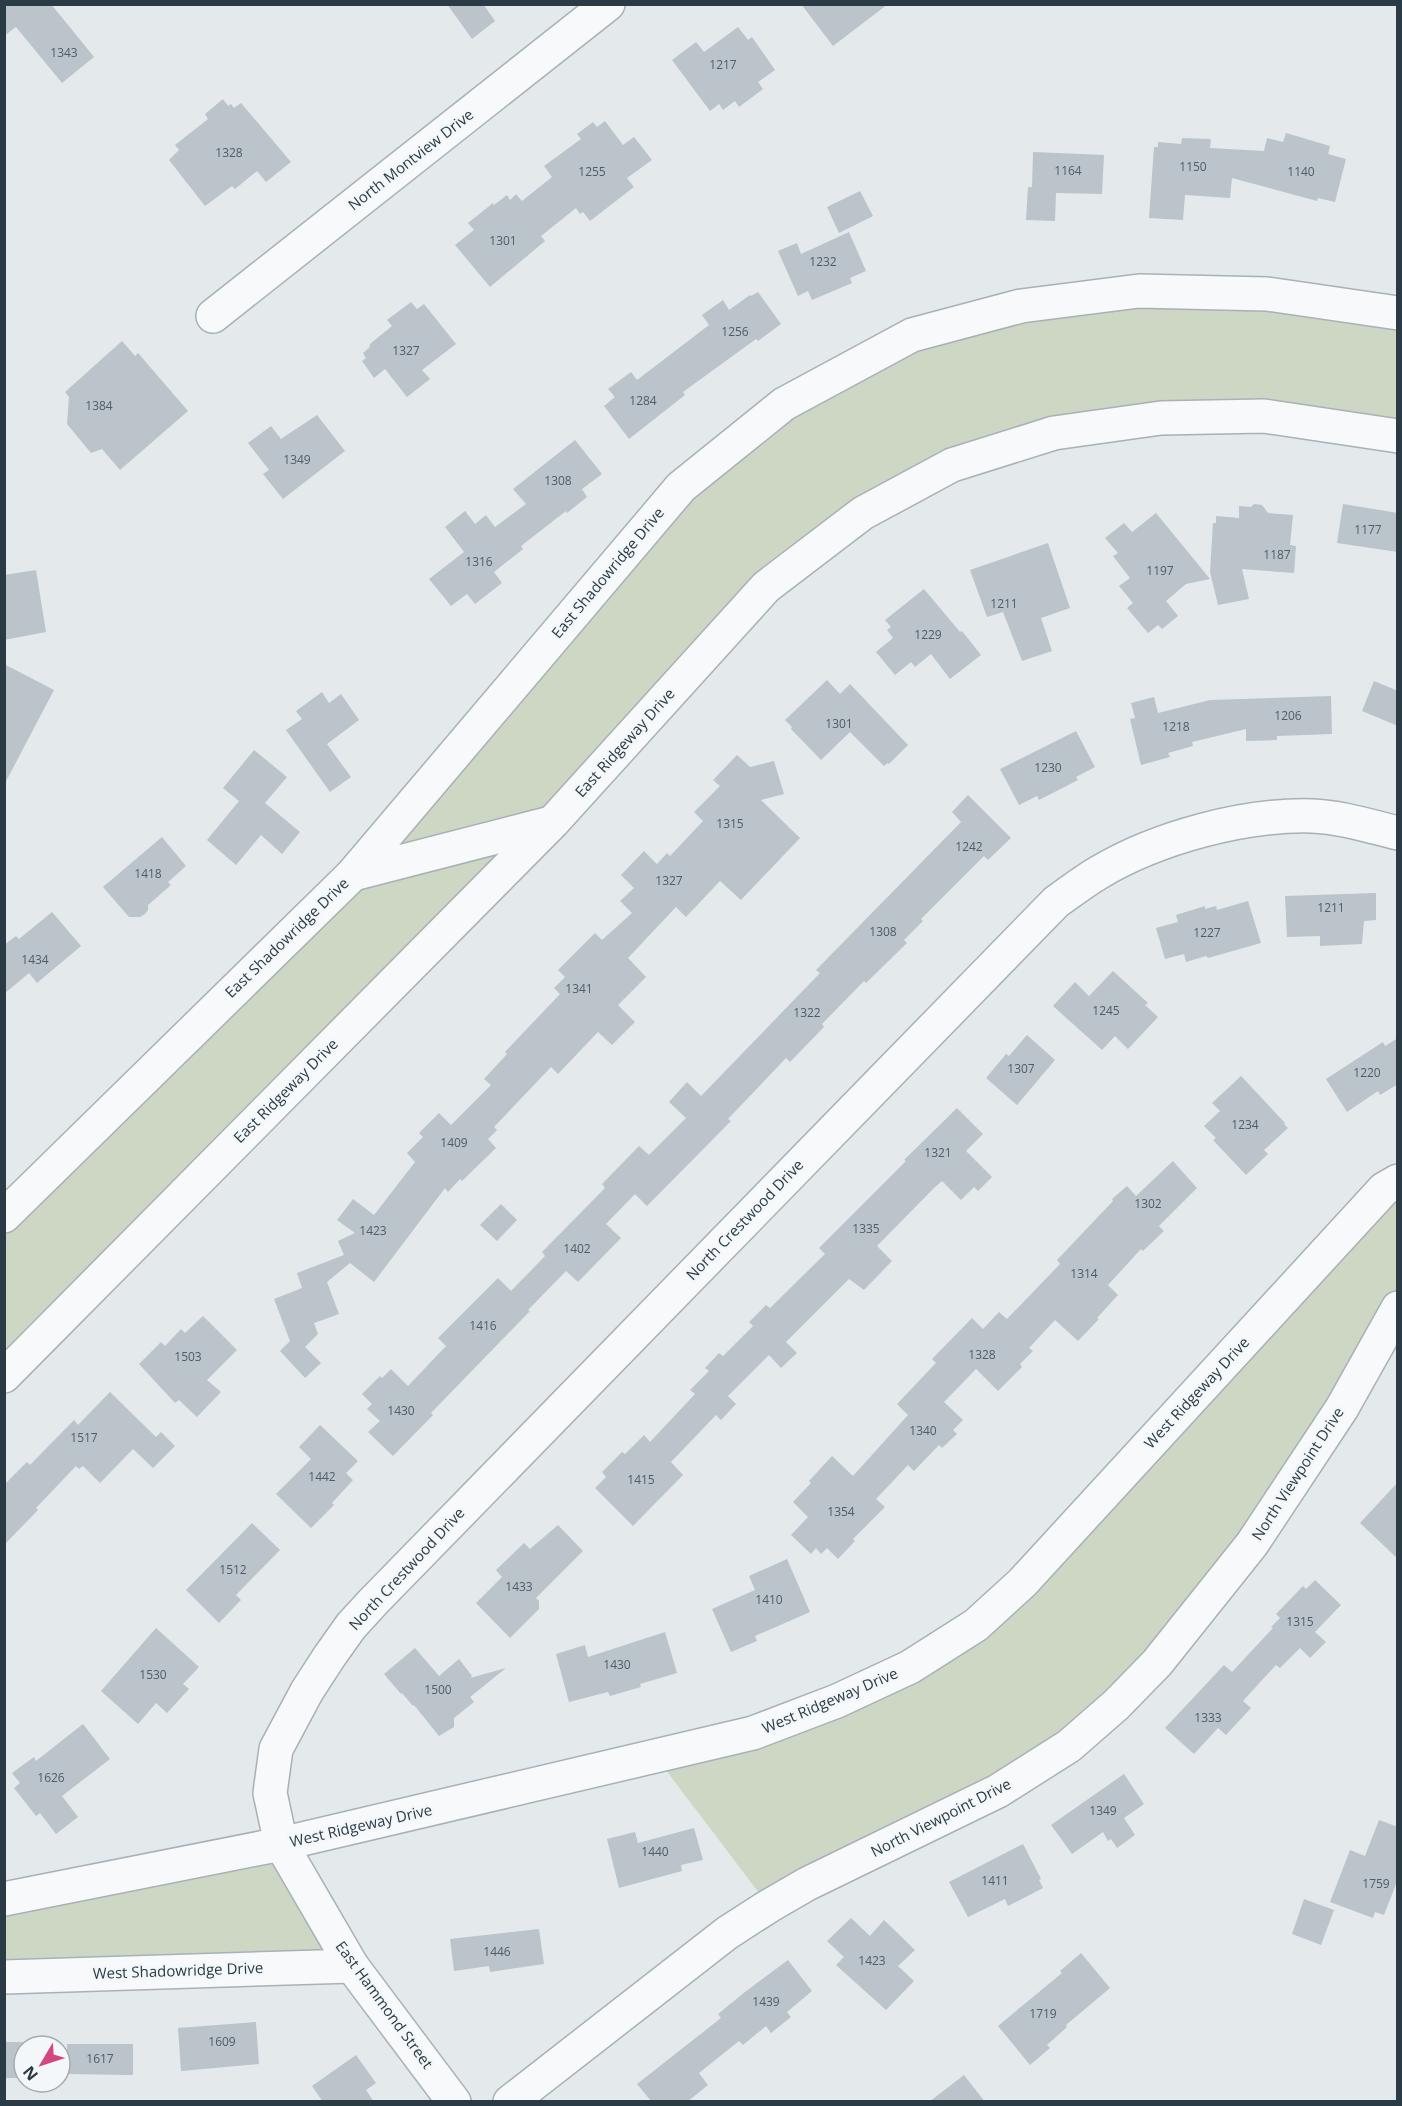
<svg xmlns="http://www.w3.org/2000/svg" width="1402" height="2106" viewBox="0 0 1402 2106" font-family="'Open Sans',sans-serif">
<style>
.green{fill:#ced6c4}
.building{fill:#bbc4ca}
.lines{fill:none;stroke-linecap:round;stroke-linejoin:round}
.minor-casing{stroke:#a8b1b7;stroke-width:36}
.minor{stroke:#f7f9fa;stroke-width:33}
.labels{text-anchor:middle;stroke-width:5;stroke-linejoin:round;paint-order:stroke}
.number-label{font-size:12px;fill:#4e5d66}
.street-label{font-size:15px;fill:#2a3b45;stroke:#f4f7f9}
</style>
<rect width="100%" height="100%" fill="#e4e9ec"/>
<g class="green">
<polygon points="1139,291 1397,313 1397,436 1264,416 1054,433 863,513 5,1376 5,1216 353,874 681,487 912,335"/>
<polygon points="1397,1181 1397,1308 1342,1408 1116,1705 769,1906 656,1757 753,1733 976,1625"/>
<polygon points="281,1844 352,1966 5,1977 4,1899"/>
</g>
<g class="building">
<polygon points="4,4 51,4 94,57 62,83 16,27 4,36"/>
<polygon points="447,4 483,4 495,21 472,39"/>
<polygon points="801,4 888,4 833,46"/>
<polygon points="738,27 748,40 752,37 775,70 758,82 763,89 739,107 735,101 723,110 719,104 710,111 672,60 696,42 704,52"/>
<polygon points="223,99 228,106 231,104 234,108 241,103 291,162 266,182 257,171 235,189 232,186 205,206 169,160 179,150 175,145 208,119 205,114"/>
<polygon points="605,121 623,145 634,137 652,160 627,178 634,187 590,221 583,212 580,214 576,208 541,236 545,241 490,287 455,245 474,230 468,223 493,203 494,205 507,195 510,200 516,194 522,201 552,177 544,166 581,139 577,134 593,122 597,127"/>
<polygon points="1286,133 1330,146 1328,154 1346,159 1335,202 1318,198 1317,201 1232,178 1230,198 1185,195 1183,220 1149,218 1154,147 1158,147 1158,142 1181,144 1182,138 1211,139 1210,148 1264,151 1267,138 1283,142"/>
<polygon points="1033,152 1104,155 1102,194 1056,193 1055,221 1026,220 1028,187 1032,187"/>
<polygon points="860,191 873,216 839,233 827,207"/>
<polygon points="849,232 866,271 850,278 852,283 812,300 808,291 798,296 778,251 797,243 801,254"/>
<polygon points="758,292 781,324 758,341 756,339 683,392 685,395 629,439 604,406 615,397 608,389 631,372 637,380 709,325 702,315 723,300 729,310 750,295 751,296"/>
<polygon points="411,302 417,309 424,304 456,344 422,370 430,379 407,397 385,369 374,378 362,361 366,358 363,353 369,348 370,344 392,326 387,320"/>
<polygon points="122,341 135,356 138,353 188,411 120,470 102,449 91,453 67,424 69,397 65,392"/>
<polygon points="317,415 345,451 283,499 263,474 269,470 248,443 271,426 281,439"/>
<polygon points="575,440 602,474 582,489 587,497 567,513 566,511 521,546 523,549 494,572 502,583 475,604 467,594 451,606 429,579 464,552 445,527 465,511 475,524 486,515 495,527 526,504 513,489"/>
<polygon points="1254,504 1262,505 1268,513 1293,515 1290,545 1296,546 1294,573 1242,569 1249,599 1218,605 1210,572 1213,523 1216,523 1216,516 1239,518 1239,506 1251,507"/>
<polygon points="1343,504 1398,513 1398,552 1337,543"/>
<polygon points="1156,513 1210,579 1186,584 1166,601 1178,616 1162,629 1158,625 1148,633 1127,608 1133,603 1119,586 1130,578 1113,556 1118,553 1105,538 1124,523 1132,532"/>
<polygon points="1048,543 1070,608 1041,618 1052,651 1022,661 1003,612 987,617 970,570"/>
<polygon points="36,570 46,632 4,640 4,575"/>
<polygon points="924,589 960,632 962,631 981,655 950,679 931,654 915,667 911,662 895,675 876,652 893,638 887,630 891,627 885,620"/>
<polygon points="4,664 54,690 4,785"/>
<polygon points="827,680 840,694 850,684 908,745 889,764 887,763 884,766 850,732 821,760 791,729 792,727 785,720"/>
<polygon points="1374,681 1398,691 1398,726 1362,711"/>
<polygon points="322,692 329,703 341,694 359,720 327,744 351,777 330,792 286,730 302,719 296,711"/>
<polygon points="1331,696 1332,734 1277,736 1277,740 1246,741 1246,729 1192,742 1193,746 1168,753 1170,757 1141,765 1130,719 1135,718 1131,703 1154,697 1158,713 1210,700"/>
<polygon points="1076,731 1095,767 1076,777 1078,780 1039,800 1037,796 1019,805 1000,769"/>
<polygon points="254,750 287,777 265,803 300,832 282,854 261,835 236,865 207,840 239,801 223,788"/>
<polygon points="737,755 750,767 774,761 784,794 761,800 800,838 741,900 720,881 686,917 676,907 628,958 646,977 618,1005 635,1022 612,1045 598,1032 558,1074 551,1067 494,1127 497,1130 488,1139 496,1148 462,1181 460,1179 448,1192 445,1188 374,1282 350,1263 327,1282 339,1314 314,1323 318,1334 305,1347 321,1363 305,1378 280,1351 290,1341 274,1299 302,1288 297,1273 344,1255 338,1241 355,1233 337,1220 353,1199 374,1215 415,1162 407,1153 423,1137 419,1133 439,1113 451,1125 491,1085 484,1079 507,1054 505,1052 560,994 554,988 565,977 558,970 595,933 602,940 632,913 620,901 634,888 621,875 644,851 657,864 667,853 670,856 703,821 694,812 720,786 713,780"/>
<polygon points="968,795 1011,838 988,860 984,856 921,919 923,921 904,940 907,943 866,983 864,981 822,1024 824,1027 790,1062 786,1058 728,1119 731,1121 647,1206 635,1194 606,1224 621,1238 578,1282 566,1271 528,1310 530,1311 431,1413 433,1415 393,1456 368,1432 380,1421 367,1409 372,1404 362,1394 380,1376 382,1378 391,1369 408,1386 446,1346 438,1338 498,1278 511,1291 545,1256 542,1252 605,1188 602,1184 639,1146 649,1155 686,1118 669,1102 687,1082 701,1096 820,973 816,970 961,822 952,812"/>
<polygon points="162,837 186,866 168,882 171,885 148,905 148,910 145,914 140,917 129,917 103,887"/>
<polygon points="1376,893 1376,920 1364,921 1362,944 1320,946 1320,936 1287,937 1285,896"/>
<polygon points="1248,901 1261,943 1208,958 1206,956 1186,962 1184,954 1165,959 1156,928 1178,922 1176,915 1205,906 1205,909 1216,906 1217,910"/>
<polygon points="52,912 81,946 37,983 29,973 4,994 4,945 16,936 19,939"/>
<polygon points="1113,971 1148,1003 1145,1005 1158,1017 1128,1049 1115,1036 1102,1050 1053,1006 1075,982 1089,996"/>
<polygon points="1027,1035 1055,1060 1017,1105 986,1078 1006,1054 1009,1056"/>
<polygon points="1398,1038 1398,1084 1380,1095 1378,1091 1347,1112 1326,1079 1383,1042 1385,1046"/>
<polygon points="1241,1076 1285,1123 1284,1124 1288,1128 1264,1150 1268,1154 1246,1175 1213,1140 1216,1138 1204,1126 1220,1111 1212,1103"/>
<polygon points="957,1108 983,1134 966,1151 992,1177 978,1191 974,1187 961,1200 942,1181 934,1188 877,1246 892,1261 864,1290 849,1279 786,1342 797,1353 781,1368 769,1355 728,1396 736,1404 721,1420 716,1415 671,1462 683,1475 633,1526 595,1488 606,1477 602,1472 622,1452 625,1454 644,1435 650,1442 695,1394 690,1390 709,1371 705,1368 719,1353 723,1356 753,1326 749,1322 766,1305 770,1308 825,1254 819,1248 906,1161 904,1160"/>
<polygon points="1173,1161 1197,1188 1159,1226 1164,1231 1143,1251 1141,1249 1108,1285 1118,1295 1097,1318 1099,1319 1078,1341 1055,1320 1029,1348 1033,1351 1020,1364 1022,1367 998,1391 976,1369 944,1402 963,1420 953,1430 957,1434 942,1448 939,1445 914,1471 908,1465 894,1480 876,1499 885,1507 853,1539 855,1541 838,1559 827,1548 821,1554 816,1548 811,1554 791,1535 808,1517 793,1502 811,1483 809,1481 832,1456 853,1476 908,1415 897,1404 936,1363 932,1359 972,1318 983,1329 999,1312 1007,1319 1060,1264 1057,1260 1113,1201 1112,1199 1127,1186 1136,1196"/>
<polygon points="501,1204 517,1220 497,1241 480,1225"/>
<polygon points="203,1316 237,1350 207,1380 221,1392 197,1417 179,1400 175,1403 139,1364 161,1342 165,1346 181,1329 185,1333"/>
<polygon points="110,1392 156,1437 161,1432 175,1446 153,1468 133,1449 100,1483 83,1466 79,1469 76,1466 36,1508 38,1510 4,1545 4,1485 27,1462 30,1465 74,1420 78,1425"/>
<polygon points="320,1425 358,1461 346,1473 353,1480 332,1503 334,1505 311,1528 276,1494 311,1459 299,1447"/>
<polygon points="1398,1482 1398,1559 1360,1523"/>
<polygon points="252,1523 280,1550 236,1595 241,1600 219,1623 186,1590"/>
<polygon points="558,1525 583,1551 536,1598 539,1601 539,1609 510,1638 476,1603 502,1577 496,1570 524,1543 530,1549"/>
<polygon points="787,1559 810,1612 755,1636 757,1641 731,1652 712,1609 755,1590 749,1576"/>
<polygon points="1315,1580 1341,1605 1315,1632 1326,1642 1310,1658 1300,1648 1280,1668 1276,1665 1243,1701 1251,1708 1226,1735 1218,1728 1194,1754 1165,1728 1224,1665 1232,1672 1273,1628 1271,1627 1280,1618 1276,1614 1303,1586 1306,1589"/>
<polygon points="156,1628 199,1667 183,1684 189,1689 167,1713 156,1703 138,1724 101,1691"/>
<polygon points="665,1632 677,1673 640,1684 641,1687 610,1696 608,1692 569,1702 556,1654 585,1645 588,1657"/>
<polygon points="415,1648 439,1676 459,1659 472,1676 470,1678 506,1668 470,1697 474,1702 454,1718 454,1727 439,1736 414,1705 413,1706 402,1693 401,1694 384,1674"/>
<polygon points="83,1724 110,1759 62,1796 78,1817 56,1834 40,1813 36,1816 14,1788 20,1783 12,1773 34,1757 36,1761"/>
<polygon points="1124,1774 1144,1804 1124,1818 1135,1835 1117,1848 1111,1839 1108,1841 1103,1832 1072,1854 1051,1825"/>
<polygon points="1379,1820 1398,1827 1398,1879 1384,1915 1375,1912 1373,1918 1330,1902 1350,1850 1365,1856"/>
<polygon points="694,1828 703,1860 681,1865 682,1871 619,1888 607,1839 635,1832 638,1843"/>
<polygon points="1023,1844 1041,1879 1039,1880 1043,1888 1008,1906 1005,1899 968,1917 949,1882"/>
<polygon points="1304,1899 1334,1910 1321,1945 1292,1934"/>
<polygon points="851,1918 870,1936 884,1920 915,1950 898,1966 914,1981 886,2010 836,1965 844,1957 827,1941"/>
<polygon points="539,1929 544,1964 490,1972 489,1966 454,1971 450,1939"/>
<polygon points="1081,1953 1110,1988 1066,2025 1067,2027 1047,2045 1050,2048 1030,2065 998,2026 1062,1973 1060,1971"/>
<polygon points="788,1960 812,1991 787,2012 791,2017 771,2033 766,2026 743,2045 739,2041 699,2073 708,2085 687,2102 652,2102 637,2084 721,2018 718,2014 745,1992"/>
<polygon points="256,2022 259,2064 181,2071 178,2028"/>
<rect x="4" y="2042" width="20" height="36"/>
<polygon points="67,2044 133,2044 133,2075 67,2074"/>
<polygon points="356,2055 376,2083 366,2090 374,2102 323,2102 312,2086"/>
<polygon points="964,2075 985,2102 929,2102"/>
</g>
<g class="lines">
<defs>
<g id="minor">
<polyline points="213,316 608,4"/>
<polyline points="353,874 551,823"/>
<polyline points="4,1216 353,874 681,487 784,404 912,335 1021,306 1139,291 1267,294 1398,313"/>
<polyline points="4,1376 553,822 766,587 863,513 952,465 1054,433 1161,418 1264,416 1398,436"/>
<polyline points="4,1899 281,1844 753,1733 837,1701 910,1667 976,1625 1022,1583 1384,1189 1398,1181"/>
<polyline points="4,1977 352,1966"/>
<path d="M454 2102 352 1966 281 1844 270 1793 276 1749 307 1691 329 1657 351 1626 373 1602 1056 902C1070 892 1083 882 1098 873 1156 838 1244 814 1312 816 1341 817 1369 826 1398 833"/>
<polyline points="510,2102 727,1933 769,1906 807,1884 998,1791 1069,1746 1116,1705 1157,1663 1252,1544 1342,1408 1398,1308"/>
</g>
</defs>
<use href="#minor" class="minor-casing"/>
<use href="#minor" class="minor"/>
</g>
<g class="labels">
<g class="number-label">
<text x="64" y="57">1343</text>
<text x="723" y="69">1217</text>
<text x="229" y="157">1328</text>
<text x="1193" y="171">1150</text>
<text x="1068" y="175">1164</text>
<text x="592" y="176">1255</text>
<text x="1301" y="176">1140</text>
<text x="503" y="245">1301</text>
<text x="823" y="266">1232</text>
<text x="735" y="336">1256</text>
<text x="406" y="355">1327</text>
<text x="643" y="405">1284</text>
<text x="99" y="410">1384</text>
<text x="297" y="464">1349</text>
<text x="558" y="485">1308</text>
<text x="1368" y="534">1177</text>
<text x="1277" y="559">1187</text>
<text x="479" y="566">1316</text>
<text x="1160" y="575">1197</text>
<text x="1004" y="608">1211</text>
<text x="928" y="639">1229</text>
<text x="1288" y="720">1206</text>
<text x="839" y="728">1301</text>
<text x="1176" y="731">1218</text>
<text x="1048" y="772">1230</text>
<text x="730" y="828">1315</text>
<text x="969" y="851">1242</text>
<text x="148" y="878">1418</text>
<text x="669" y="885">1327</text>
<text x="1331" y="912">1211</text>
<text x="883" y="936">1308</text>
<text x="1207" y="937">1227</text>
<text x="35" y="964">1434</text>
<text x="579" y="993">1341</text>
<text x="1106" y="1015">1245</text>
<text x="807" y="1017">1322</text>
<text x="1021" y="1073">1307</text>
<text x="1367" y="1077">1220</text>
<text x="1245" y="1129">1234</text>
<text x="454" y="1147">1409</text>
<text x="938" y="1157">1321</text>
<text x="1148" y="1208">1302</text>
<text x="866" y="1233">1335</text>
<text x="373" y="1235">1423</text>
<text x="577" y="1253">1402</text>
<text x="1084" y="1278">1314</text>
<text x="483" y="1330">1416</text>
<text x="982" y="1359">1328</text>
<text x="188" y="1361">1503</text>
<text x="401" y="1415">1430</text>
<text x="923" y="1435">1340</text>
<text x="84" y="1442">1517</text>
<text x="322" y="1481">1442</text>
<text x="641" y="1484">1415</text>
<text x="841" y="1516">1354</text>
<text x="233" y="1574">1512</text>
<text x="519" y="1591">1433</text>
<text x="769" y="1604">1410</text>
<text x="1300" y="1626">1315</text>
<text x="617" y="1669">1430</text>
<text x="153" y="1679">1530</text>
<text x="438" y="1694">1500</text>
<text x="1208" y="1722">1333</text>
<text x="51" y="1782">1626</text>
<text x="1103" y="1815">1349</text>
<text x="655" y="1856">1440</text>
<text x="995" y="1885">1411</text>
<text x="1376" y="1888">1759</text>
<text x="497" y="1956">1446</text>
<text x="872" y="1965">1423</text>
<text x="766" y="2006">1439</text>
<text x="1043" y="2018">1719</text>
<text x="222" y="2046">1609</text>
<text x="100" y="2063">1617</text>
</g>
<g class="street-label">
<text transform="translate(411 160) rotate(-38)" y="5">North Montview Drive</text>
<text transform="translate(608 573) rotate(-50)" y="5">East Shadowridge Drive</text>
<text transform="translate(625 743) rotate(-48)" y="5">East Ridgeway Drive</text>
<text transform="translate(287 938) rotate(-44)" y="5">East Shadowridge Drive</text>
<text transform="translate(286 1091) rotate(-45)" y="5">East Ridgeway Drive</text>
<text transform="translate(745 1220) rotate(-46)" y="5">North Crestwood Drive</text>
<text transform="translate(1197 1393) rotate(-47)" y="5">West Ridgeway Drive</text>
<text transform="translate(1298 1474) rotate(-57)" y="5">North Viewpoint Drive</text>
<text transform="translate(407 1569) rotate(-47)" y="5">North Crestwood Drive</text>
<text transform="translate(830 1701) rotate(-23)" y="5">West Ridgeway Drive</text>
<text transform="translate(941 1818) rotate(-27)" y="5">North Viewpoint Drive</text>
<text transform="translate(361 1826) rotate(-13)" y="5">West Ridgeway Drive</text>
<text transform="translate(178 1971) rotate(-2)" y="5">West Shadowridge Drive</text>
<text transform="translate(384 2005) rotate(54)" y="5">East Hammond Street</text>
</g>
</g>
<rect width="1402" height="2106" fill="none" stroke="#2a3b45" stroke-width="12"/>
<g transform="translate(42 2064) rotate(231)"><circle r="28" fill="#f4f7f9" stroke="#a3acb1" stroke-width="1.5"/>
<path d="M0-4.5L10 22L0 15L-10 22Z" fill="#d44681"/>
<text y="-9" font-size="16" font-weight="bold" text-anchor="middle" fill="#2a3b45">N</text>
</g>
</svg>
